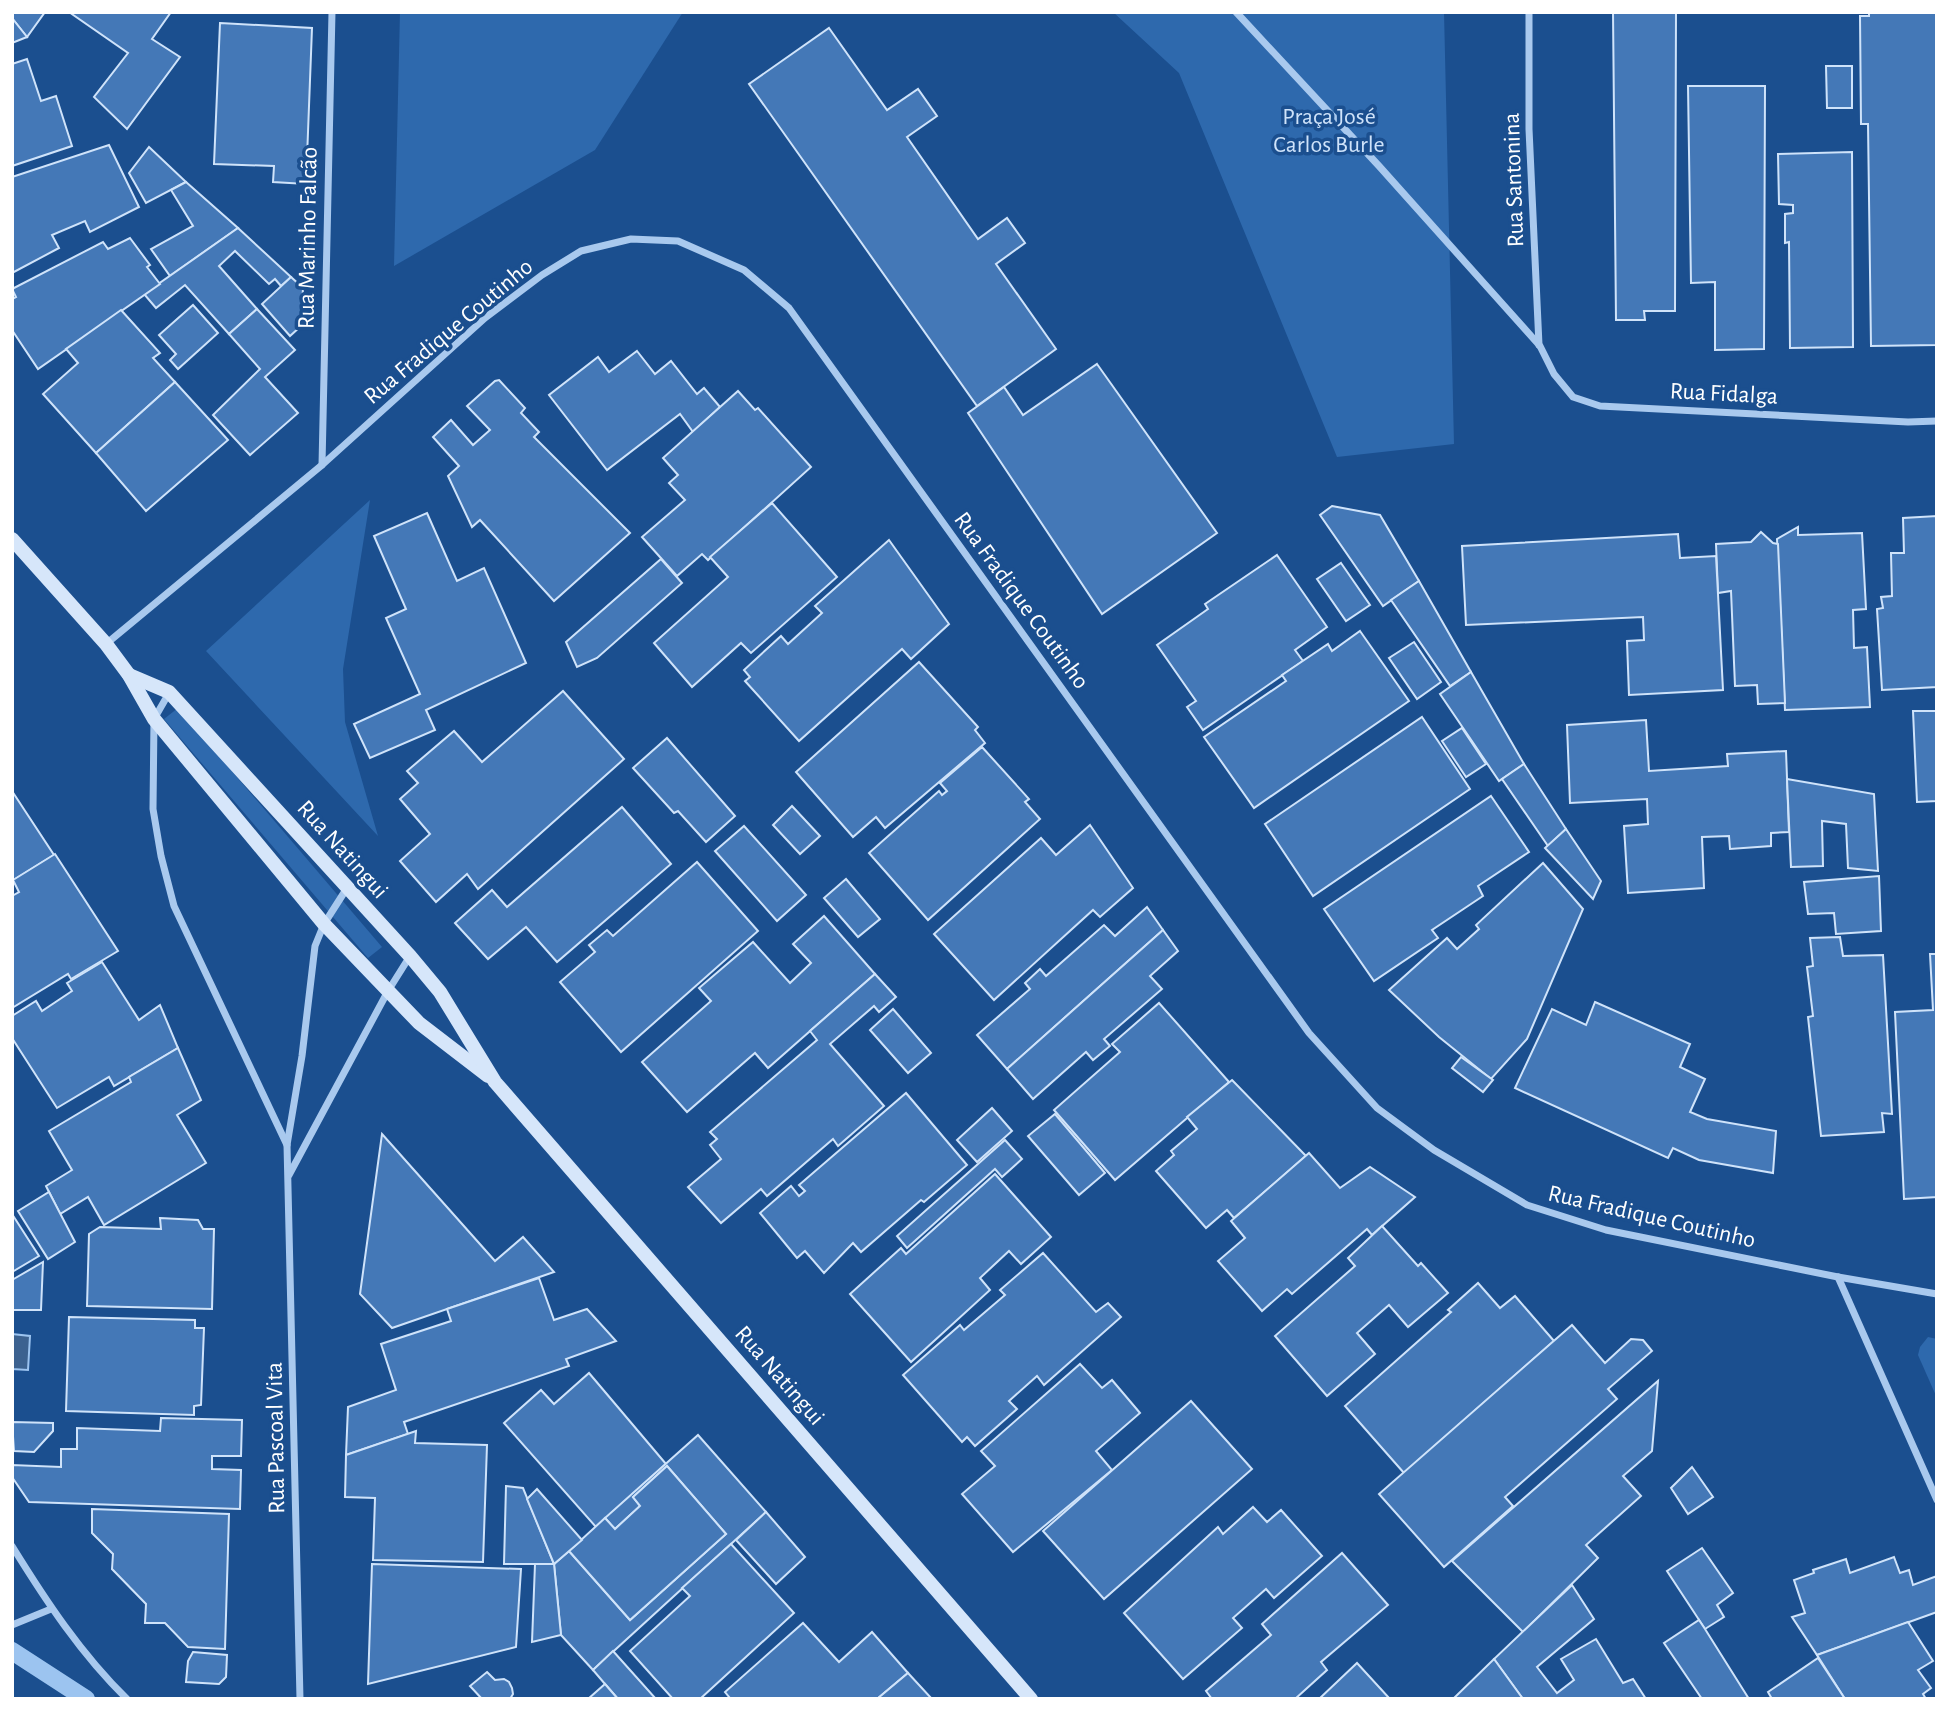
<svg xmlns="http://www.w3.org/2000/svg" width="1949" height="1711" viewBox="0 0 1949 1711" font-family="'Alegreya Sans',sans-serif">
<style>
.green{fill:#2e69ad}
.water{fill:#3c6290;stroke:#9cc4f0;stroke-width:2}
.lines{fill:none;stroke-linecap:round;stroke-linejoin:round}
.stream{stroke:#9cc4f0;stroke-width:18}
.building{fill:#4478b7;stroke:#cfe3fa;stroke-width:2}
.street{stroke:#a9c9ee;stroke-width:7}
.secondary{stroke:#d6e6fa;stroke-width:14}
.labels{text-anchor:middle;stroke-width:7;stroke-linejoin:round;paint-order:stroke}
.park-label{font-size:24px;fill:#cfe3fa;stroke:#1b4f8f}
.street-label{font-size:24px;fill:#fff;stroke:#1b4f8f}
</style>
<rect width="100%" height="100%" fill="#1b4f8f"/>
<g class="green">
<polygon points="400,12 683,12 595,150 394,266"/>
<polygon points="1113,12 1444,12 1454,444 1337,457 1179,73"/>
<polygon points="370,500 343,669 345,722 378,836 206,651"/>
<polygon points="178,708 382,947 368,958 164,719"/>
<polygon points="1928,1337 1937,1339 1937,1398 1918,1355 1920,1347"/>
</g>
<polygon class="water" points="12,1334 30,1336 28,1370 12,1369"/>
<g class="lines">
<polyline class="stream" points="12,1651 86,1699"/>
</g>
<g class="building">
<polygon points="12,12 45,12 27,37 12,18"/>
<polygon points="69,12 171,12 152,39 180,57 127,129 94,97 128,53"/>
<polygon points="1613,12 1676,12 1675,311 1644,311 1645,320 1616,320"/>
<polygon points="1869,12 1937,12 1937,345 1871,346 1868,124 1861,124 1860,16 1869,16"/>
<polygon points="12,18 27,37 12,43"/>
<polygon points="220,23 312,28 306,184 273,182 274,166 214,164"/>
<polygon points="829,28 887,110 918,89 937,116 907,137 978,239 1007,218 1025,243 996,264 1056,349 977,406 749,84"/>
<polygon points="27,59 41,101 56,96 72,146 12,166 12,64"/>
<polygon points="1826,66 1852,66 1852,108 1827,108"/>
<polygon points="1688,86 1765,86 1764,349 1715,350 1715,282 1691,283"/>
<polygon points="109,145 139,207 90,232 85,221 52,235 59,248 12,273 12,177"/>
<polygon points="149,147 186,182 146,203 129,173"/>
<polygon points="1852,152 1853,347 1790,348 1789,242 1785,243 1785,214 1793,213 1793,205 1779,204 1778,154"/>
<polygon points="186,182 238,228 170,276 151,249 193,226 171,190"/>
<polygon points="238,228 291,277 281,286 275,279 269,284 235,251 219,266 257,309 229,334 185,285 156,308 144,294"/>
<polygon points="130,238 150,265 147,267 160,284 38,369 12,330 12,299 16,297 12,289 103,242 108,249"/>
<polygon points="291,277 303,288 301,326 290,336 262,304"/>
<polygon points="193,305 218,333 178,369 170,360 176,354 159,335"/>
<polygon points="257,309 295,350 265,377 298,413 250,455 213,415 260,369 229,334"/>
<polygon points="121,310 160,353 153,358 175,382 96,453 43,394 78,363 66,349"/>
<polygon points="637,351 655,374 671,361 697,394 704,388 720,407 693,432 680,414 607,470 549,395 598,357 609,372"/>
<polygon points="1097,364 1217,533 1102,614 968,413 1004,387 1023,415"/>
<polygon points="499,380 525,408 521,413 539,432 534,437 630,533 554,601 480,520 472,527 448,476 459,466 433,437 451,420 473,445 490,430 467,406 495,381"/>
<polygon points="175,382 228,440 146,511 96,453"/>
<polygon points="738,391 755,410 758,408 811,467 708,560 702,554 677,576 642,537 685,500 669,483 678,475 663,458"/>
<polygon points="772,503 837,577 751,653 741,643 692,687 654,643 728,577 710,557"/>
<polygon points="1332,506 1380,515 1419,581 1383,606 1320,515"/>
<polygon points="427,513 457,581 484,568 526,663 426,710 435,730 370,758 354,724 420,694 386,618 406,609 374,536"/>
<polygon points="1937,516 1937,687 1882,690 1877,609 1883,608 1881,597 1892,596 1891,553 1904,553 1903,518"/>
<polygon points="1798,527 1798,535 1862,533 1866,609 1853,610 1854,648 1867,647 1870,707 1785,710 1777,539"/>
<polygon points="1761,532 1773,543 1778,544 1785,703 1758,704 1757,685 1735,686 1731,591 1718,593 1716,544 1751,542"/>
<polygon points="1678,534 1680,558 1716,556 1723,690 1629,695 1627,641 1644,640 1643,617 1466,625 1462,546"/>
<polygon points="889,540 949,624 911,659 902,649 799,741 745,681 750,677 744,670 781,636 788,644 822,613 815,606"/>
<polygon points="1277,555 1327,627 1295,650 1303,661 1203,730 1187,707 1196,701 1157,645 1208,609 1205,604"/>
<polygon points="661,559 682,583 597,658 577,667 566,642"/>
<polygon points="1341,563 1370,605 1346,621 1317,579"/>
<polygon points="1419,581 1471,672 1450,686 1391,600"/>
<polygon points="1360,631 1409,701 1254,808 1204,737 1286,681 1282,675 1328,644 1332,651"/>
<polygon points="1414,642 1441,682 1417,699 1389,658"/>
<polygon points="919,662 978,727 975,730 985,743 885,828 876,817 853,837 796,772"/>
<polygon points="1471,672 1524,764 1499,781 1440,694"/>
<polygon points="563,691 624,759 478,889 467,874 436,902 400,861 430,834 400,799 418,783 407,771 454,731 482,762"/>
<polygon points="1913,711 1937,711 1937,801 1917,802"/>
<polygon points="1422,717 1470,789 1313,896 1265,824"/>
<polygon points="1646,720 1649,771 1728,766 1727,754 1786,751 1789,832 1771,833 1771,846 1730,849 1729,836 1702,837 1704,888 1628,893 1624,826 1648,824 1647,799 1570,803 1567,725"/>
<polygon points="1462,728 1486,764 1466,777 1442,741"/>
<polygon points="667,738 735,816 706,842 678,811 674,813 633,768"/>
<polygon points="982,747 1029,799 1025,802 1040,819 928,920 869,853 939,791 942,795 947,791 940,783"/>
<polygon points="1524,764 1566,829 1548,846 1502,779"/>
<polygon points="1787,779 1874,794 1878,871 1848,868 1846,824 1822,821 1823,866 1791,867"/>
<polygon points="12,791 54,855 12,881"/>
<polygon points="1491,796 1529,852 1478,886 1483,896 1432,930 1438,938 1374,981 1324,909"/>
<polygon points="792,806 820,836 800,854 773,825"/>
<polygon points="622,807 671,864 557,962 526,927 488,959 455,923 492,890 507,907"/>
<polygon points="1090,825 1133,888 1100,917 1093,910 994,1000 934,934 1041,838 1056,855"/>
<polygon points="744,826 806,895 777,921 715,851"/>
<polygon points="1566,829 1601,881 1593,899 1545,848"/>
<polygon points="55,854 118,951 71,979 68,974 12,1008 12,896 19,892 13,880"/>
<polygon points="697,862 758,931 621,1052 560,982 595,952 589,945 607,930 613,936"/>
<polygon points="1543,863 1583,909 1527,1039 1491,1079 1439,1037 1389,990 1447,938 1457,949 1479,929 1476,925"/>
<polygon points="1879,876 1881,931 1836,934 1834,913 1808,914 1804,882"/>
<polygon points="846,879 880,919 858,937 824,898"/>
<polygon points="1147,907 1163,930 1007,1069 977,1035 1030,989 1025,983 1040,969 1046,976 1104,925 1115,936"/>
<polygon points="824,916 875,974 768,1068 755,1053 687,1112 642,1062 711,1001 699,988 753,942 790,983 811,963 793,944"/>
<polygon points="1163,930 1178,951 1150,976 1162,989 1104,1039 1110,1046 1093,1060 1086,1052 1033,1099 1007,1069"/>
<polygon points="1840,937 1843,956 1883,955 1892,1114 1882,1113 1884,1132 1821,1136 1808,1017 1813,1016 1807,967 1813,966 1810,938"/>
<polygon points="1930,954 1937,954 1937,1197 1904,1199 1895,1012 1933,1010"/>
<polygon points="102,962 139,1020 160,1005 178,1048 114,1086 109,1077 57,1108 12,1038 12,1016 36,1001 42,1011 72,991 67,983"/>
<polygon points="875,974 896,997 879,1012 874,1006 830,1044 884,1106 838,1146 833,1139 767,1196 761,1189 721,1223 688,1187 721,1159 710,1145 717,1139 710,1132 817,1040 810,1031"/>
<polygon points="1595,1002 1690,1044 1680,1067 1705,1079 1690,1112 1707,1119 1776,1131 1773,1173 1699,1160 1673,1148 1668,1158 1515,1088 1552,1009 1586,1025"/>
<polygon points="1159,1003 1229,1082 1115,1180 1054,1110 1120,1052 1112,1044"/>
<polygon points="893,1009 931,1053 908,1073 870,1030"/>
<polygon points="178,1048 201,1100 177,1115 206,1163 104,1225 88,1197 60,1214 46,1186 72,1170 49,1131 131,1082 129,1077"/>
<polygon points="1461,1057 1493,1080 1483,1092 1452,1068"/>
<polygon points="1232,1080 1306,1156 1234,1218 1227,1210 1206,1228 1156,1171 1174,1155 1171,1151 1197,1129 1187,1117"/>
<polygon points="906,1093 967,1165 924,1202 921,1200 861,1252 853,1243 824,1273 805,1251 797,1258 760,1213 791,1186 799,1196 805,1191 799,1185"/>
<polygon points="992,1108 1012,1131 977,1162 957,1140"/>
<polygon points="1055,1114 1105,1173 1079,1195 1028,1136"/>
<polygon points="382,1134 495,1261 523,1237 554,1272 392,1328 360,1294"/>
<polygon points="1005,1140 1022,1159 1002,1177 995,1169 907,1248 897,1236"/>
<polygon points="1309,1153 1340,1188 1370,1167 1415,1197 1372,1235 1367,1229 1292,1294 1287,1289 1262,1311 1218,1261 1245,1238 1231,1221"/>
<polygon points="995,1174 1051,1237 1021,1264 1009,1251 980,1278 990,1290 911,1362 850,1294 901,1248 906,1254"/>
<polygon points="49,1192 75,1242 48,1259 18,1211"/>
<polygon points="12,1214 39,1256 12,1272"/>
<polygon points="160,1218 198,1220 203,1229 214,1229 212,1309 87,1306 89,1234 100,1227 161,1229"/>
<polygon points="1382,1226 1418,1266 1421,1263 1448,1293 1408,1327 1389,1305 1357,1333 1375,1354 1327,1396 1275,1336 1355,1266 1348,1258"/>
<polygon points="1043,1253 1096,1312 1108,1303 1121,1317 1044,1385 1037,1376 1009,1401 1017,1409 975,1446 967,1437 962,1442 903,1375 960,1325 964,1330 1005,1295 1000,1290"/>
<polygon points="43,1262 41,1310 12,1310 12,1280"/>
<polygon points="539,1278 554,1320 587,1309 616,1341 566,1359 569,1366 404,1422 408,1434 346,1455 348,1407 396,1390 381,1344 451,1321 447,1309"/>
<polygon points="1478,1283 1500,1308 1515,1296 1554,1341 1404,1473 1345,1406 1451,1312 1448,1310"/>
<polygon points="69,1317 195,1320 195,1328 204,1328 201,1405 194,1406 194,1415 66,1411"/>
<polygon points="1572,1325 1605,1363 1631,1339 1643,1340 1652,1351 1608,1389 1617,1399 1505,1497 1513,1506 1444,1567 1379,1494"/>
<polygon points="1080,1364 1102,1388 1112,1380 1140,1413 1096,1451 1112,1470 1013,1552 962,1494 995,1466 981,1451"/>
<polygon points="589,1373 666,1464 596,1527 504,1423 541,1390 554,1404"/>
<polygon points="1658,1381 1652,1451 1623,1476 1641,1496 1586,1545 1598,1558 1523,1632 1452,1561"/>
<polygon points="1191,1401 1252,1469 1104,1599 1043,1531"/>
<polygon points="161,1418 242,1420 241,1456 212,1456 212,1469 241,1470 240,1509 29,1502 12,1477 12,1465 61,1467 61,1449 77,1449 77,1428 160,1431"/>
<polygon points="12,1422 53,1423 53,1431 34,1452 14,1451"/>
<polygon points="416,1431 415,1443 487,1445 483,1562 373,1560 375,1498 345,1497 346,1455"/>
<polygon points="698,1435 766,1512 593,1670 561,1635 554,1564 569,1551 630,1620 726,1534 667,1466 633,1497 640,1506 615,1529 605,1518"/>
<polygon points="667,1466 726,1534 630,1620 569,1551 605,1518 615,1529 640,1506 633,1497"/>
<polygon points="1692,1467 1713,1497 1688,1514 1671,1488"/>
<polygon points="506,1486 523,1488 554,1564 504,1564"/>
<polygon points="537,1489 582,1540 554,1564 527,1499"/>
<polygon points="1253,1507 1267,1522 1281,1510 1322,1556 1274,1598 1266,1589 1233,1618 1242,1628 1183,1679 1124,1613 1218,1527 1223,1534"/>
<polygon points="92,1509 229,1514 225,1649 188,1647 165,1623 145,1623 146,1604 112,1569 113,1554 92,1533"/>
<polygon points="766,1512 805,1557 776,1584 736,1540"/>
<polygon points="731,1544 794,1613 700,1699 673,1699 630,1651 690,1596 682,1588"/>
<polygon points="1702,1548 1733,1593 1717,1605 1724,1617 1705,1629 1667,1571"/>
<polygon points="1342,1553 1388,1605 1321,1662 1327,1670 1295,1699 1212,1699 1206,1691 1271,1635 1262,1624"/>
<polygon points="1894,1557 1900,1573 1909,1570 1913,1585 1937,1576 1937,1612 1817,1655 1792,1617 1805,1613 1794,1580 1814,1573 1813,1570 1846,1559 1850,1573"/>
<polygon points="372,1564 521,1569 516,1647 368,1684"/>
<polygon points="535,1564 554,1564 561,1635 532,1642"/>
<polygon points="1572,1585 1594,1619 1537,1667 1557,1693 1574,1680 1561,1659 1596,1639 1623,1683 1633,1679 1646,1699 1523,1699 1494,1659"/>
<polygon points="1699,1620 1705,1629 1749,1699 1702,1699 1664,1643"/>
<polygon points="1908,1622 1933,1661 1918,1670 1931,1688 1923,1694 1926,1699 1845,1699 1817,1655"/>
<polygon points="803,1623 839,1662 872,1632 908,1673 877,1699 727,1699 729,1697 725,1692"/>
<polygon points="613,1651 656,1699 618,1699 605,1684 593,1670"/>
<polygon points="193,1652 227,1655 226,1677 219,1684 186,1682 188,1661"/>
<polygon points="1818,1658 1845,1699 1772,1699 1768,1692"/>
<polygon points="1494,1659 1523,1699 1453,1699"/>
<polygon points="1357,1663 1390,1699 1319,1699"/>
<polygon points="487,1672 495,1680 504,1679 509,1682 512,1688 513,1694 510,1699 482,1699 470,1686"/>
<polygon points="908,1673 932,1699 877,1699"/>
<polygon points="605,1684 618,1699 588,1699"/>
</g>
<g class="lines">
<g class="street">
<polyline points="1236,12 1379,166 1540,346 1554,374 1573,397 1600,406 1908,422 1937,421"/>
<polyline points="1529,12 1529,129 1539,345"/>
<polyline points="322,465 332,12"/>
<polyline points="106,644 322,465 485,318 542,275 581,251 631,239 678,241 744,270 789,308 1309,1033 1377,1108 1434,1150 1527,1205 1606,1230 1838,1277 1937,1294"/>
<polyline points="169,693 154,719 153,809 161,856 174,906 287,1145"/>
<polyline points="289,1175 388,991 410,956"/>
<polyline points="1838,1277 1937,1500"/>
<path d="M12 1546C46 1601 81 1654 127 1699"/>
<polyline points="12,1625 51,1609"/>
<polyline points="300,1699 287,1145 302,1056 315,946 324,924 347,888"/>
</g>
<g class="secondary">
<polyline points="12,539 106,644 129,675 154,719 324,924 419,1023 488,1076"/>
<polyline points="129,675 169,692 410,956 440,992 495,1082 1031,1699"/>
</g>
</g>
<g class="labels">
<g class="park-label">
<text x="1329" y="124">Praça José<tspan x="1329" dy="28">Carlos Burle</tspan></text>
</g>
<g class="street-label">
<text transform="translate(1513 180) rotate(-92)" y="8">Rua Santonina</text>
<text transform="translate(307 238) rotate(-89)" y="8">Rua Marinho Falcão</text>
<text transform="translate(448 331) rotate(-40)" y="8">Rua Fradique Coutinho</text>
<text transform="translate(1724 393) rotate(3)" y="8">Rua Fidalga</text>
<text transform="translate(1022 600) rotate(54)" y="8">Rua Fradique Coutinho</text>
<text transform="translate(343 849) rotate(48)" y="8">Rua Natingui</text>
<text transform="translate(1652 1216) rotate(13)" y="8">Rua Fradique Coutinho</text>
<text transform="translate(780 1375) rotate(49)" y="8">Rua Natingui</text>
<text transform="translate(275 1438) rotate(-91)" y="8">Rua Pascoal Vita</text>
</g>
</g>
<rect width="1949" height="1711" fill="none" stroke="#ffffff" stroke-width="28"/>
</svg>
